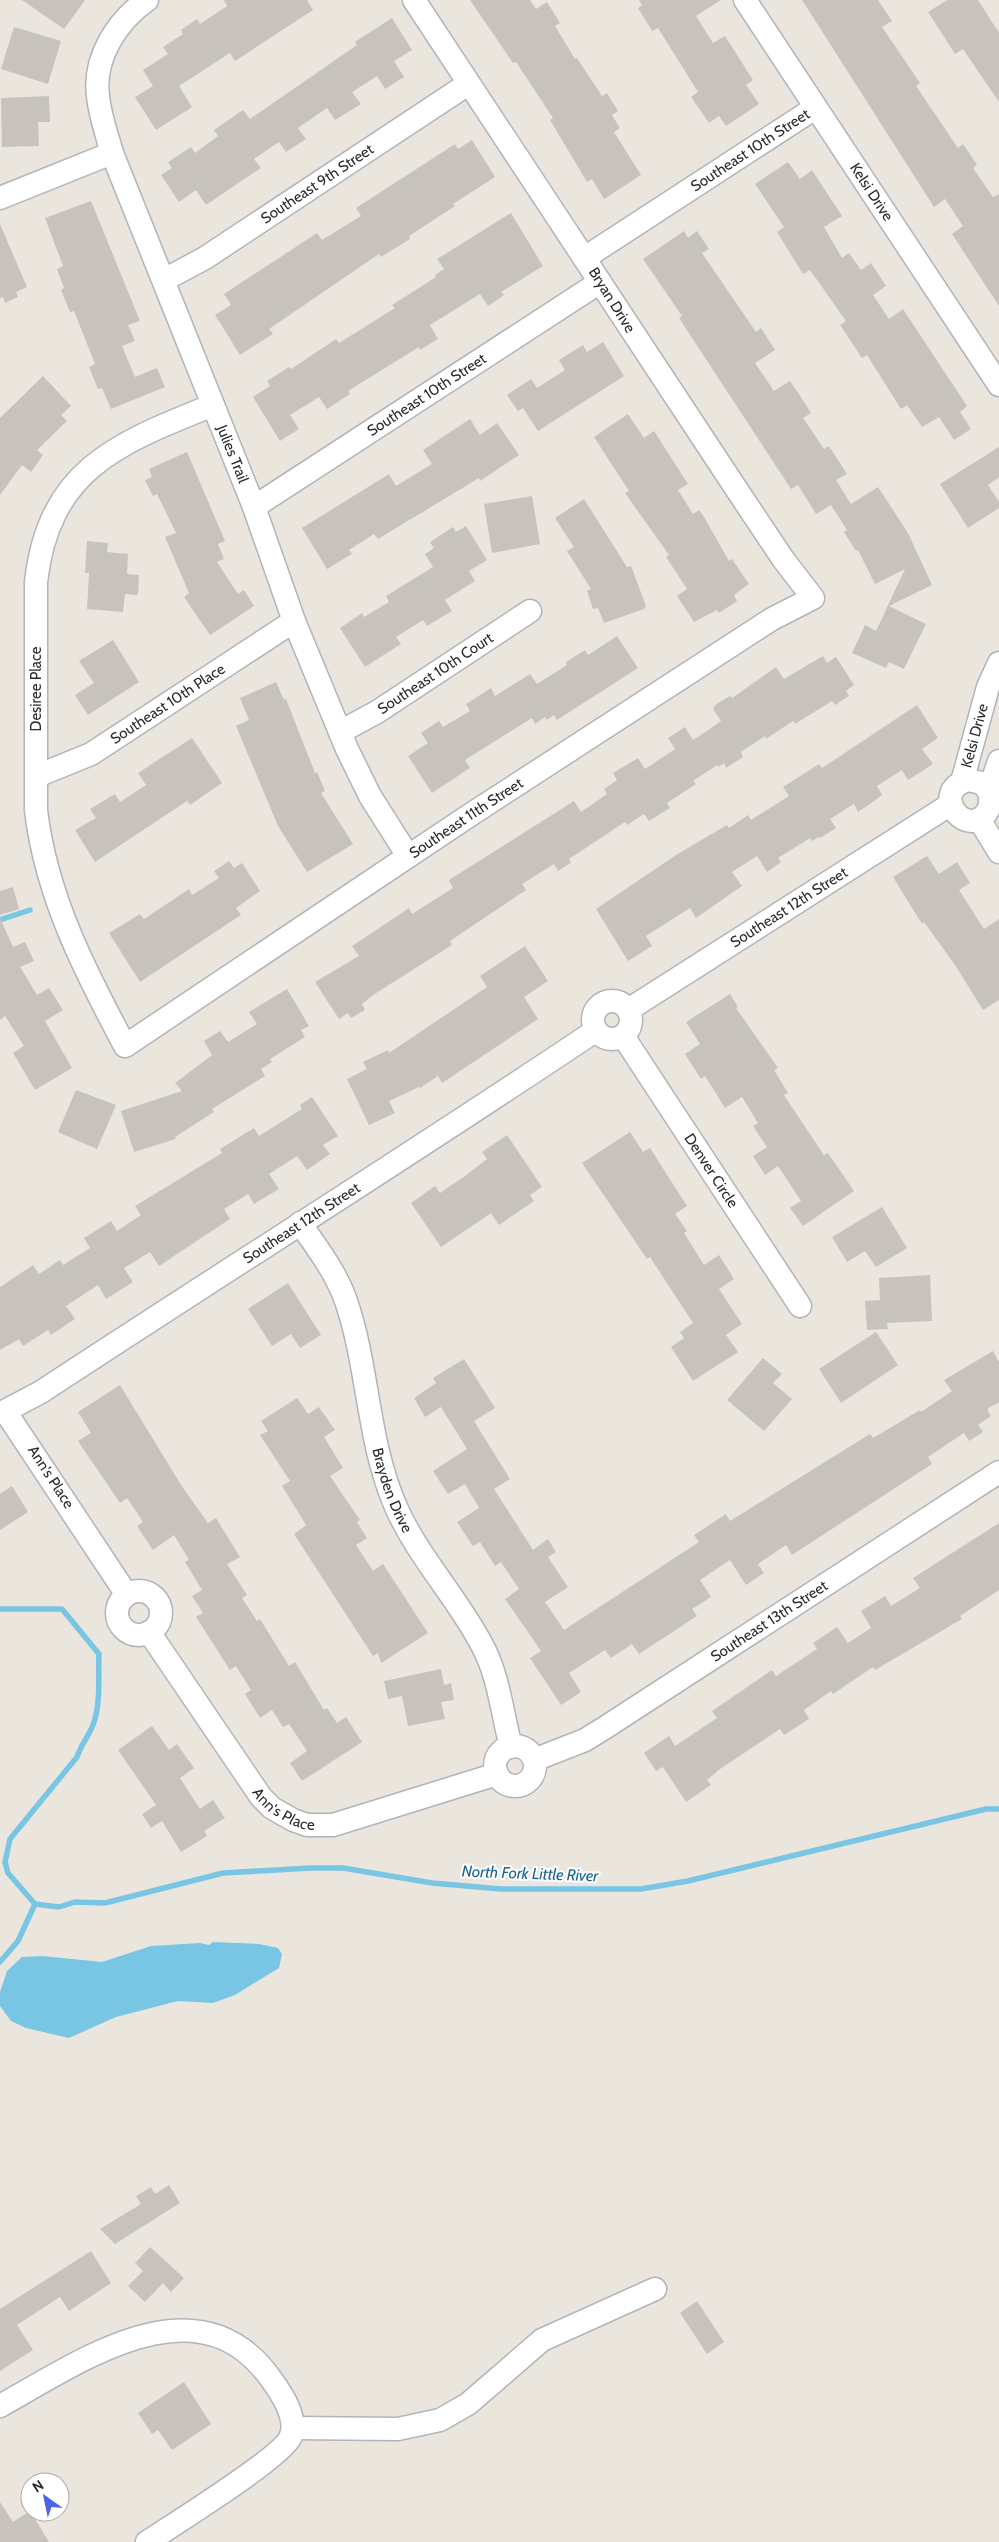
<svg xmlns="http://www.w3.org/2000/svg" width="999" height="2542" viewBox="0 0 999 2542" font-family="Cabin,sans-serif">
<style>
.water{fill:#79c5e4}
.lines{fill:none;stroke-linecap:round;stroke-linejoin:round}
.stream{stroke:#79c5e4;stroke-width:5.5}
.building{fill:#c7c2bd}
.minor-casing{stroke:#b1b3bd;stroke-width:25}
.minor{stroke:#fff;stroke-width:22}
.labels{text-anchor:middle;stroke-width:4;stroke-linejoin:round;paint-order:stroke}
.street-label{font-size:15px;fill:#2a2a2a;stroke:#fff}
.water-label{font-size:16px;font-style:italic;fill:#19638f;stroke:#fff}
</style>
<rect width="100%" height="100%" fill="#ebe6dd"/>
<polygon class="water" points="213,1942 259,1944 278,1948 282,1954 279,1968 235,1995 213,2003 178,2001 116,2017 69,2038 26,2028 11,2021 0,2006 0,1992 7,1971 22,1957 42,1956 102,1962 151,1946 200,1943 209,1945"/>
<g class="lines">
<g class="stream">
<polyline points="0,920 30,910"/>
<path d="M0 1609H62L99 1654C98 1675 101 1701 94 1722 90 1735 81 1744 77 1757L10 1839 5 1862 8 1873 35 1904"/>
<polyline points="35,1904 59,1907 75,1902 105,1903 223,1873 311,1868 343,1868 432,1883 501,1889 641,1889 688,1881 986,1809 999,1809"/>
<polyline points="0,1962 18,1941 35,1904"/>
</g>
</g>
<g class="building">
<polygon points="22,0 85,0 64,29"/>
<polygon points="224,0 307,0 313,10 235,61 230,53 179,86 192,107 156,130 135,97 153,86 143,70 168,54 163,47 183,34 181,30 197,19 200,24 227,6"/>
<polygon points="470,0 530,0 536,9 547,2 560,23 555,26 575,59 577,58 602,96 607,93 618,111 612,115 620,128 614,132 641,175 604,199 592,179 587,182 550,120 553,118 516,62 513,63"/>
<polygon points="639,0 721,0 696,16 713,43 725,36 753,80 746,85 759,104 726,126 719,116 709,123 691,97 698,92 658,28 652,31 638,8 642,5"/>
<polygon points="802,0 878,0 892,21 882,27 920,83 916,86 958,148 963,144 977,165 973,168 993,197 999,194 999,306 952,234 963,226 945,199 934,207"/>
<polygon points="947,0 978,0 999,33 999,102 963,49 955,54 928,12"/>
<polygon points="392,18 412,50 394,61 404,77 385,89 377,76 352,92 361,104 335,120 327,108 298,128 306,139 286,152 279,142 254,159 261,168 206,205 196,190 179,202 161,175 172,168 168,162 191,147 195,153 218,136 214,130 243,110 250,119 357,45 355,42"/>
<polygon points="14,27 61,41 48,84 1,69"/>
<polygon points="49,96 50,122 38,122 39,146 2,147 1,98"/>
<polygon points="472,140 495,177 453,204 455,206 409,236 410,239 381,257 379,254 269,329 273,334 240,355 215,315 231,305 224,294 317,233 322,240 361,216 356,208 455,144 458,149"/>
<polygon points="788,162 800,179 812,170 842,216 824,227 842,258 849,253 861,270 871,263 886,286 873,295 889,319 903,309 967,406 960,412 971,429 954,440 939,417 922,427 907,405 901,409 867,355 862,358 840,325 846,321 810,270 803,274 777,232 784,227 755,184"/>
<polygon points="91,201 140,321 128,325 135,341 122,346 135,377 157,368 165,387 111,409 102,388 98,389 89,367 95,364 74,311 70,312 61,290 64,288 57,269 63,266 45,218"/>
<polygon points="511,213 543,266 501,292 504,295 488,306 480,294 430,325 438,339 420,350 419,347 348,391 350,394 327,409 319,397 290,415 299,429 280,441 253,397 270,386 267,381 289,367 291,369 336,339 339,343 395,308 392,305 436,277 435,275 444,269 437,259"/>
<polygon points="0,224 27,287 16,292 18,297 5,303 3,297 0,298"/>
<polygon points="684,231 688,238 697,231 709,249 702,253 756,332 761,328 775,350 755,363 774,391 790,381 799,394 811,413 803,418 824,449 829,446 847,474 836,480 851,504 878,487 908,533 932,585 889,606 926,624 904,669 889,662 886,668 852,653 865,625 876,631 905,569 875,584 858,550 856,551 844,532 847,530 831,505 816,514 798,485 791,489 679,318 682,316 643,259"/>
<polygon points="603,342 624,376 538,431 523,408 518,411 507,395 531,379 537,388 565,370 559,360 583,345 587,352"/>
<polygon points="43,376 71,406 61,415 67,421 37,450 43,455 31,472 22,465 0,495 0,418"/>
<polygon points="628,414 644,438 654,431 688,484 678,490 693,514 699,510 704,517 729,561 732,559 749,584 734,595 737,601 719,613 717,610 694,622 677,596 687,589 666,557 669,555 625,493 629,491 594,437"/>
<polygon points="470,419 480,435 497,423 519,455 480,481 479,478 378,539 374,534 349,550 352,554 327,569 302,528 389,474 396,486 432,464 423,450"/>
<polygon points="999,447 999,477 988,485 999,502 999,508 968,528 940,484"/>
<polygon points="187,452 225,541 218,544 224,559 217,562 238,594 244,590 254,606 210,635 184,597 189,593 165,537 176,533 157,494 153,496 145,480 152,477 149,469"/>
<polygon points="532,496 540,544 492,553 484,504"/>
<polygon points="584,499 627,567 631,566 646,606 644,609 604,623 598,608 593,609 587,591 591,589 567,551 574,547 555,518"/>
<polygon points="466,526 487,560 469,571 475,581 445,600 452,611 427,626 423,620 396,637 401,644 365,667 340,628 362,613 364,617 389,602 386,596 433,567 425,554 434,548 430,542 453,527 456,532"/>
<polygon points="87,541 108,543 107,552 128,554 127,574 139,575 138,595 125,594 123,612 87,609 89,573 85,573"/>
<polygon points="617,636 638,668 557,720 554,715 547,720 545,717 535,724 532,718 465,760 470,768 432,793 408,756 428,743 421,733 439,721 443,727 470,711 466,704 491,688 495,696 530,674 537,684 567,665 566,662 585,650 588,655"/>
<polygon points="113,640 139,682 88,715 75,695 94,683 79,661"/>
<polygon points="823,656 827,663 836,657 854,685 846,691 849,696 835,705 832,701 795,724 793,721 766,739 765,736 741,752 743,757 726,768 724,763 719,767 717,765 693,781 696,784 667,803 670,808 649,821 644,814 627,825 625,822 569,859 571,863 558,871 554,864 522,884 526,890 450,941 452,945 373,995 362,1004 365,1010 351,1018 348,1013 339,1019 315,982 359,956 352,946 409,908 412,914 453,888 449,880 574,801 581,812 607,794 604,789 617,780 613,773 638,758 645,769 675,749 668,738 685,727 693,740 707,731 721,721 713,709 715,705 730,696 732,698 776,667 784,679"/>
<polygon points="276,682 284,700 286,699 315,773 317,772 325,791 321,793 353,844 307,872 278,826 236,726 249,720 240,698"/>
<polygon points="917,705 938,738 922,749 933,764 908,780 902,770 877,786 882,795 874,801 858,812 854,804 830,819 836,828 820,838 819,837 812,841 810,838 778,858 781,862 767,872 757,856 732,872 742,886 696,918 690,908 646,936 652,946 628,961 596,909 676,855 727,825 729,828 748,815 751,820 789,796 783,787 819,764 822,768"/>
<polygon points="192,738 222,783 190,805 187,801 95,862 75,830 96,818 90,809 115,794 120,802 146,785 138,773"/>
<polygon points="927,856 939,874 957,862 970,883 959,890 984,929 999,919 999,1000 983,1010 955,965 924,922 922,924 893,877"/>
<polygon points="229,861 234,868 242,863 260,891 236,908 241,915 140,982 109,933 140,914 144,919 189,889 192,895 219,878 214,871"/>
<polygon points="13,887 19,909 0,915 0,891"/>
<polygon points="0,918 13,947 25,942 34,961 20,967 37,995 49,988 63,1010 45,1021 72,1068 35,1090 13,1053 24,1046 5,1016 0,1020"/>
<polygon points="525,946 548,981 524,997 538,1019 442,1083 438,1076 420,1088 419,1087 389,1101 395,1113 369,1125 347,1079 367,1069 363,1062 388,1050 389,1053 487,987 480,976"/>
<polygon points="287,989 309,1026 301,1030 305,1037 270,1059 272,1062 261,1069 265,1076 212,1109 214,1112 175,1137 176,1139 134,1152 121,1111 182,1091 175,1083 212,1055 204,1041 220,1031 228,1042 257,1024 249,1012"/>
<polygon points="730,994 738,1007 736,1008 778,1068 774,1070 788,1093 784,1095 824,1155 828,1153 854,1191 803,1226 790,1208 801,1201 778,1166 765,1175 753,1156 767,1147 753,1126 758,1123 742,1097 725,1108 705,1076 701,1079 685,1054 700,1044 686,1022"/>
<polygon points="76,1090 116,1105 97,1149 58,1132"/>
<polygon points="312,1097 338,1136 323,1145 330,1154 307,1170 297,1156 269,1174 279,1189 254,1204 248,1194 224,1209 230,1219 159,1266 150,1252 124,1268 133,1282 106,1299 98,1285 66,1306 75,1319 51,1335 48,1330 23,1346 19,1339 0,1350 0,1287 33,1265 39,1274 60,1260 63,1265 90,1248 84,1238 111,1221 117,1231 141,1215 135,1206 222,1153 220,1149 254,1128 259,1136 302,1109 300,1105"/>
<polygon points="630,1132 643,1152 650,1148 687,1206 675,1214 687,1231 684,1233 704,1265 719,1255 734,1279 719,1289 742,1324 726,1335 738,1352 693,1381 671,1347 684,1338 680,1332 693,1323 650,1257 647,1259 582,1163"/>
<polygon points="507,1135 542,1187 530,1195 534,1201 499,1225 491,1213 441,1247 411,1203 435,1186 440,1193 465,1176 487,1159 482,1152"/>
<polygon points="882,1207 907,1248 876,1267 865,1251 847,1262 832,1237"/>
<polygon points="930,1275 932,1321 887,1323 888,1329 867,1330 865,1301 880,1300 879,1278"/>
<polygon points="288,1283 321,1335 300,1348 291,1334 272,1346 248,1309"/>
<polygon points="876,1332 898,1365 841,1403 819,1369"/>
<polygon points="993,1351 999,1362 999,1402 987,1409 991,1416 978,1425 983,1432 969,1441 964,1433 928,1457 932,1464 792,1555 786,1545 758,1564 764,1573 746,1585 730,1560 700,1580 711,1597 692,1609 697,1616 639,1654 632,1644 611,1658 605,1650 569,1673 581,1692 561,1705 530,1658 541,1651 505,1599 519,1589 501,1562 495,1566 480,1542 473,1546 457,1522 479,1508 465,1484 448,1494 433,1471 467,1449 441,1407 425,1417 414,1398 436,1383 433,1378 464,1359 495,1408 474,1421 510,1479 494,1489 533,1550 548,1539 556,1552 548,1557 568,1587 545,1602 564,1630 699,1542 694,1535 726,1514 730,1521 870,1434 873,1438 920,1410 921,1412 952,1391 944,1380"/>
<polygon points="763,1358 782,1374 773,1383 792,1399 764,1431 727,1400"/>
<polygon points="120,1385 181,1485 208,1523 216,1518 240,1557 227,1564 247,1595 242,1598 257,1621 260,1619 289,1666 295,1662 324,1710 327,1708 337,1723 346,1717 362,1742 302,1781 290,1763 307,1751 289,1724 283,1727 272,1710 260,1718 245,1694 251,1690 236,1666 230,1670 196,1617 203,1613 192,1596 202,1590 185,1562 189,1560 174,1535 153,1550 137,1526 143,1522 127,1498 120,1503 78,1441 91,1433 78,1412"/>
<polygon points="297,1398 308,1414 319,1407 335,1430 324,1437 343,1468 330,1476 360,1520 357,1522 367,1538 356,1545 373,1571 383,1564 428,1633 381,1663 378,1653 373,1656 294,1534 306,1525 282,1486 290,1481 260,1435 268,1431 261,1421"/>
<polygon points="12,1486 28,1512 0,1530 0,1494"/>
<polygon points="999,1523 999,1590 960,1616 962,1619 875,1670 873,1667 833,1694 831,1691 804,1710 809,1719 784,1735 780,1729 720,1769 707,1780 711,1785 686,1802 663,1767 656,1771 644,1753 669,1736 675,1746 717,1718 712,1711 772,1670 776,1676 817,1649 813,1643 837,1627 848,1643 871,1628 861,1611 885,1596 891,1606 920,1588 913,1578"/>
<polygon points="441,1669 444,1685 451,1683 454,1700 441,1702 445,1719 408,1726 402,1696 388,1699 384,1681"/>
<polygon points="152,1726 169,1750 177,1744 194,1768 180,1778 200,1809 213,1800 225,1818 204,1831 207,1836 181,1852 162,1821 151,1828 142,1814 156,1805 118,1750"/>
<polygon points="169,2185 180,2203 115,2244 100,2229 141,2204 136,2196 151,2187 155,2194"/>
<polygon points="150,2247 184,2278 171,2292 163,2283 145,2302 128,2286 143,2271 135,2263"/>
<polygon points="91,2251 111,2283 69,2311 60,2297 17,2325 33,2350 0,2371 0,2309"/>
<polygon points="697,2301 724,2342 707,2354 680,2313"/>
<polygon points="184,2382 211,2424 172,2450 158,2430 152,2434 138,2413"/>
<polygon points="0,2502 13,2522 30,2511 49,2542 0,2542"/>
</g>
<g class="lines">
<defs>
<g id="minor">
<path id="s1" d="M147 0C117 21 93 58 98 96 100 116 107 135 112 153L254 507 294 621 347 749 370 796 408 856"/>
<path id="s2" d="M745 0 999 385"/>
<polyline points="0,198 112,153"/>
<path id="s3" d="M586 257 815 108"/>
<path id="s4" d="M164 280 205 258 468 84"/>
<path id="s5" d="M213 405C119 443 49 468 36 582V810C46 896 85 971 125 1046L470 815 772 619 813 598 783 559 739 493 414 0"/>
<path id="s6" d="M254 507 600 282"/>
<path id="s7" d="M340 732 377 712 530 611"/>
<path id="s8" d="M37 776 91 754 294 621"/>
<path id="s9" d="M962 782 988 687 999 663"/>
<path d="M990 793 982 783 968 780C926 793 970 843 988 810 992 803 989 797 990 791 992 781 996 770 999 761"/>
<polyline points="979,819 999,852"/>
<circle cx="612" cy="1020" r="19"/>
<path id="s10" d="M628 1010 951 804"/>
<path id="s11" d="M623 1036 800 1306"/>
<path id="s12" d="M300 1223C317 1248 336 1272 346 1301 369 1368 367 1441 396 1507 418 1557 457 1597 482 1645 499 1676 502 1713 511 1747"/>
<circle cx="139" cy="1613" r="22"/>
<path id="s13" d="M127 1595 5 1411 41 1392C225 1271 412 1154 595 1031"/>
<path id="s14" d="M149 1632 261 1797 272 1808 293 1820 307 1825H333L497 1774"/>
<circle cx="515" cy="1766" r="20"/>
<path id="s15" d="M534 1760 585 1740 606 1727 999 1472"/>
<path d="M0 2406C80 2362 198 2276 271 2379 282 2394 299 2419 290 2438 279 2459 173 2525 147 2542"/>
<polyline points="293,2428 398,2429 440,2420 468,2404 542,2340 655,2289"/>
</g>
</defs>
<use href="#minor" class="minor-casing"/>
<use href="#minor" class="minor"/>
</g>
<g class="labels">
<g class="street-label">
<text dy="5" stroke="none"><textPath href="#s3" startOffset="196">Southeast 10th Street</textPath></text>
<text dy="5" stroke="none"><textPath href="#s4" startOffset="181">Southeast 9th Street</textPath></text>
<text dy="5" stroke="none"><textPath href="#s2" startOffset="230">Kelsi Drive</textPath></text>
<text transform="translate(612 300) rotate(58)" y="5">Bryan Drive</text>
<text dy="5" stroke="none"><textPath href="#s6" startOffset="206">Southeast 10th Street</textPath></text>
<text dy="5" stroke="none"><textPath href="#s1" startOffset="496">Julies Trail</textPath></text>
<text dy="5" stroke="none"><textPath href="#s7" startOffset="112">Southeast 10th Court</textPath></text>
<text transform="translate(36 689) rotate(-90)" y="5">Desiree Place</text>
<text dy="5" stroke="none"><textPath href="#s8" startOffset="150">Southeast 10th Place</textPath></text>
<text dy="5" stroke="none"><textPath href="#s9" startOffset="48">Kelsi Drive</textPath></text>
<text dy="5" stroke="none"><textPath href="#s5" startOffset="1160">Southeast 11th Street</textPath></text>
<text dy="5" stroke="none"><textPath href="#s10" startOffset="191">Southeast 12th Street</textPath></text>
<text dy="5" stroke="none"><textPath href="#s11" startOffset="161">Denver Circle</textPath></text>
<text dy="5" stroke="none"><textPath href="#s13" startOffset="572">Southeast 12th Street</textPath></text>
<text transform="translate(51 1477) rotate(57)" y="5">Ann's Place</text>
<text dy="5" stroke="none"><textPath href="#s12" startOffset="286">Brayden Drive</textPath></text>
<text dy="5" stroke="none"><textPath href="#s15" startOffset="274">Southeast 13th Street</textPath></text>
<text dy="5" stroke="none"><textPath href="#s14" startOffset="226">Ann's Place</textPath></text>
</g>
<g class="water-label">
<text transform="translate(530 1873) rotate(2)" y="6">North Fork Little River</text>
</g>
</g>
<g transform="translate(45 2497) rotate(327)"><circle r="24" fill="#ffffff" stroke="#aaaaaa"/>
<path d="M0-4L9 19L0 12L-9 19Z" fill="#4b64ea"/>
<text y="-8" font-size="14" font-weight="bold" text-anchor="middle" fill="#2a2a2a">N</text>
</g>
</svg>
